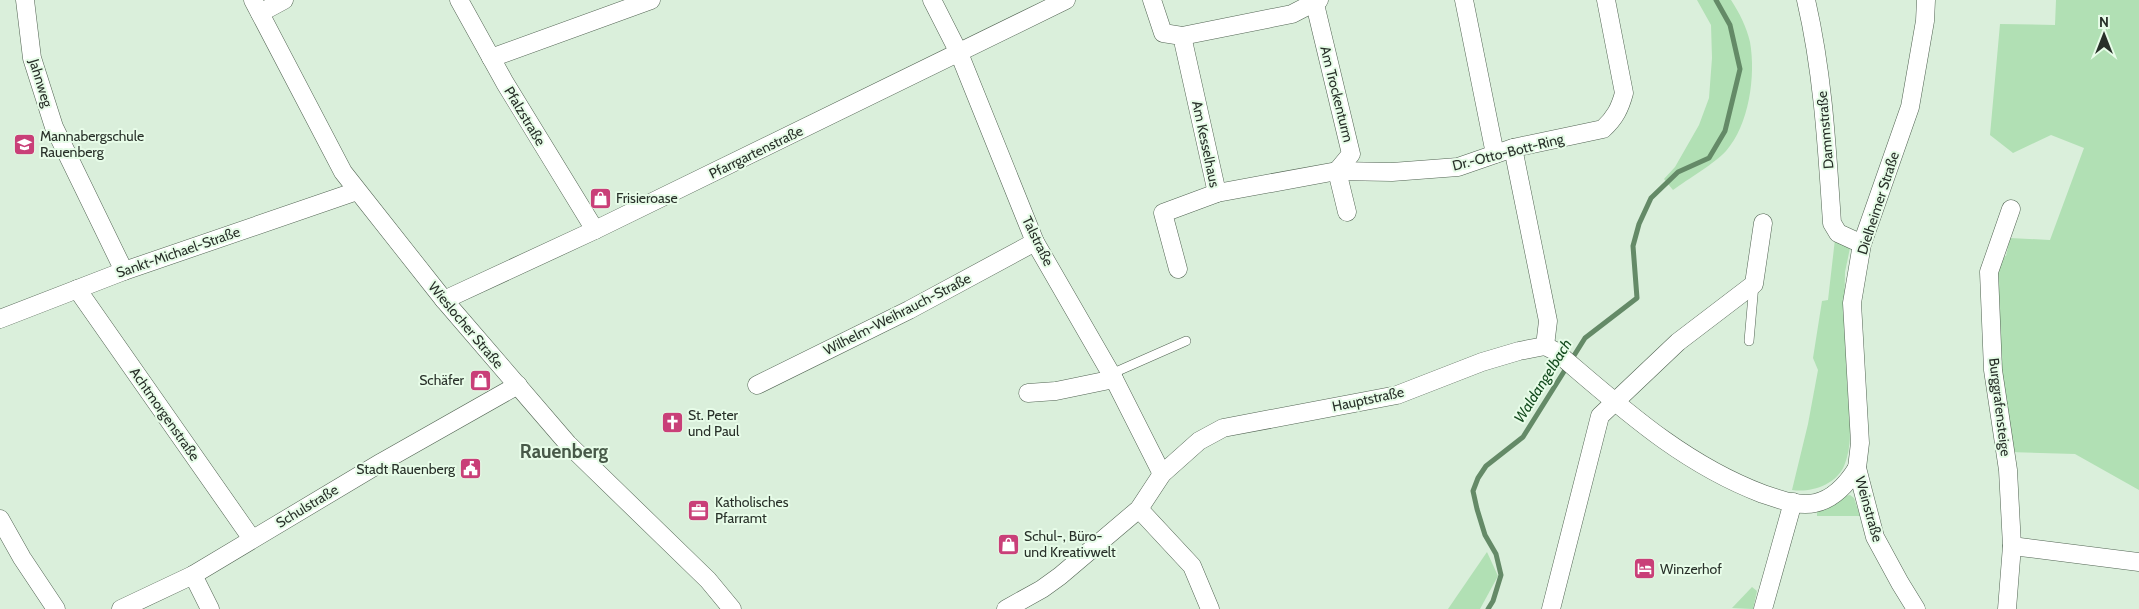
<svg xmlns="http://www.w3.org/2000/svg" width="2139" height="609" viewBox="0 0 2139 609" font-family="Cabin,sans-serif">
  <style>
    .green { fill: #b1e0b4 }
    .lines { fill: none; stroke-linecap: round; stroke-linejoin: round }
    .stream { stroke: #648a67; stroke-width: 5 }
    .lane-casing { stroke: #526453; stroke-width: 10 }
    .street-casing { stroke: #526453; stroke-width: 19 }
    .lane { stroke: #fff; stroke-width: 9 }
    .street { stroke: #fff; stroke-width: 18 }
    .labels { text-anchor: middle; stroke-width: 4; stroke-linejoin: round; paint-order: stroke }
    .street-label { font-size: 14px; fill: #283029; stroke: #e7fce8 }
    .poi-label { font-size: 14px; fill: #283029; stroke: #e7fce8; text-anchor: start }
    .water-label { font-size: 15px; font-style: italic; fill: #144b1e; stroke: #e7fce8 }
    .district-label { font-size: 19px; font-weight: bold; fill: #475948; stroke: #e7fce8 }
  </style>
  <rect width="100%" height="100%" fill="#daefdb"/>
  <g class="green">
    <path d="M1697 0H1731C1739 12 1747 28 1750 42 1756 76 1749 125 1726 151 1714 164 1688 179 1673 190L1664 179 1675 167 1699 125 1709 98 1712 58 1711 25Z"/>
    <path d="M2056 0H2139V490L2075 454 2008 452 2000 398 1997 259 2006 256 2010 238 2050 240 2084 148 2051 135 2013 153 1990 135 2000 24 2055 25Z"/>
    <path d="M1835 239 1850 248 1845 272C1844 307 1846 343 1847 379 1848 406 1855 440 1844 466 1836 485 1810 493 1792 490L1808 424 1818 370 1813 358 1822 301 1828 300Z"/>
    <path d="M1850 495 1854 498 1860 516H1817V511L1845 496Z"/>
    <path d="M1487 552 1498 576 1480 609H1448Z"/>
    <path d="M1752 587 1757 591 1753 609 1732 608Z"/>
  </g>
  <g class="lines">
    <path class="stream" d="M1488 609 1493 601 1501 575 1496 554 1485 535 1477 509 1473 491 1478 478 1486 466 1523 437 1585 338 1637 298 1633 246 1639 224 1651 198 1678 172 1709 158 1725 131 1740 69 1730 25 1716 0"/>
    <defs>
      <g id="lane">
        <path d="M1749 341 1754 284"/>
        <path d="M1111 374 1186 341"/>
      </g>
      <g id="street">
        <path d="M25 0 32 58 54 127 124 271"/>
        <path d="M253 0 343 172 444 300 568 444 708 580 732 609"/>
        <path d="M459 0 505 83 595 230"/>
        <path d="M932 0 959 53 1035 242 1114 379 1162 474"/>
        <path d="M1152 0 1163 33 1182 36 1217 193"/>
        <path d="M1314 0 1351 154 1337 171 1347 212"/>
        <path d="M1464 0 1495 154"/>
        <path d="M1806 0C1823 73 1827 148 1832 223L1838 233 1862 244"/>
        <path d="M260 13 284 0"/>
        <path d="M1182 36 1292 14 1319 0"/>
        <path d="M491 58 651 0"/>
        <path d="M1513 148 1548 321 1545 346"/>
        <path d="M1178 269 1163 213 1217 193 1337 171 1392 172 1458 167 1513 148 1603 129C1615 118 1620 108 1624 93L1606 0"/>
        <path d="M77 289 252 539"/>
        <path d="M444 300 595 230 1066 0"/>
        <path d="M0 319 124 271 357 191"/>
        <path d="M757 385 909 310 1035 242"/>
        <path d="M1028 393 1056 391 1114 379"/>
        <path d="M1857 468 1860 443 1852 303 1862 244 1910 107 1925 21 1926 0"/>
        <path d="M1139 509 1192 566 1210 609"/>
        <path d="M0 519 22 558 56 609"/>
        <path d="M2012 546 2139 562"/>
        <path d="M193 575 210 609"/>
        <path d="M121 609 193 575 382 462 518 385"/>
        <path d="M1006 609 1042 589 1060 576 1139 509 1162 474 1199 441 1223 428 1397 395 1482 362 1519 351 1545 346 1555 351C1621 407 1681 463 1763 494 1778 499 1799 507 1815 503 1834 499 1847 484 1857 468L1875 537 1900 583 1916 609"/>
        <path d="M1551 609 1600 416 1678 342 1754 284 1763 223"/>
        <path d="M1763 609 1793 502"/>
        <path d="M2007 609 2012 546 2008 470 1993 370 1989 272 2011 209"/>
      </g>
    </defs>
    <use href="#lane" class="lane-casing"/>
    <use href="#street" class="street-casing"/>
    <use href="#lane" class="lane"/>
    <use href="#street" class="street"/>
  </g>
  <defs>
    <symbol id="school-square" viewBox="-11 -11 22 22"><rect x="-9" y="-9" width="18" height="18" rx="4" fill="#c93f78" stroke="#e7fce8"/><path d="M0-5L7-2L0 1L-7-2ZM-4 1L0 2.5L4 1V4Q0 6-4 4Z" fill="#fff"/></symbol>
    <symbol id="shop-square" viewBox="-11 -11 22 22"><rect x="-9" y="-9" width="18" height="18" rx="4" fill="#c93f78" stroke="#e7fce8"/><path d="M-5-2.5h2.3a2.7 3.5 0 0 1 5.4 0H5L5.5 6h-11ZM-1.5-2.5h3a1.5 2.3 0 0 0-3 0Z" fill="#fff"/></symbol>
    <symbol id="church-square" viewBox="-11 -11 22 22"><rect x="-9" y="-9" width="18" height="18" rx="4" fill="#c93f78" stroke="#e7fce8"/><path d="M-1.2-6h2.4v3.5h3.3v2.4h-3.3V6h-2.4V-.1h-3.3v-2.4h3.3Z" fill="#fff"/></symbol>
    <symbol id="civic-square" viewBox="-11 -11 22 22"><rect x="-9" y="-9" width="18" height="18" rx="4" fill="#c93f78" stroke="#e7fce8"/><path d="M-.6-6.5H3V-4.5H.6V-3L4-1V1h2V6H-6V1h2V-1L-.6-3ZM-1.2 2.5V6h2.4V2.5Z" fill="#fff"/></symbol>
    <symbol id="office-square" viewBox="-11 -11 22 22"><rect x="-9" y="-9" width="18" height="18" rx="4" fill="#c93f78" stroke="#e7fce8"/><path d="M-6-3h4V-5.5h4V-3h4V5H-6ZM-1-4.5V-3h2v-1.5ZM-6 0V1H6V0Z" fill="#fff"/></symbol>
    <symbol id="hotel-square" viewBox="-11 -11 22 22"><rect x="-9" y="-9" width="18" height="18" rx="4" fill="#c93f78" stroke="#e7fce8"/><path d="M-6-4.5h1.5V1H6V5H4.5V3h-9V5H-6ZM-4 0a1.8 1.8 0 1 1 3.6 0ZM.5 0V-2.5h3Q6-2.5 6 0Z" fill="#fff"/></symbol>
  </defs>
  <g fill-rule="evenodd">
    <use href="#school-square" x="12" y="132" width="25" height="25"/>
    <use href="#shop-square" x="588" y="186" width="25" height="25"/>
    <use href="#shop-square" x="468" y="368" width="25" height="25"/>
    <use href="#church-square" x="660" y="410" width="25" height="25"/>
    <use href="#civic-square" x="458" y="456" width="25" height="25"/>
    <use href="#office-square" x="686" y="498" width="25" height="25"/>
    <use href="#shop-square" x="996" y="532" width="25" height="25"/>
    <use href="#hotel-square" x="1632" y="556" width="25" height="25"/>
  </g>
  <g class="labels">
    <g class="street-label">
      <text transform="translate(41 83) rotate(73)" y="5">Jahnweg</text>
      <text transform="translate(1337 94) rotate(76)" y="5">Am Trockenturm</text>
      <text transform="translate(525 116) rotate(59)" y="5">Pfalzstraße</text>
      <text transform="translate(1825 130) rotate(-95)" y="5">Dammstraße</text>
      <text transform="translate(1206 144) rotate(78)" y="5">Am Kesselhaus</text>
      <text transform="translate(756 152) rotate(-26)" y="5">Pfarrgartenstraße</text>
      <text transform="translate(1508 152) rotate(-14)" y="5">Dr.-Otto-Bott-Ring</text>
      <text transform="translate(1878 203) rotate(-72)" y="5">Dielheimer Straße</text>
      <text transform="translate(1038 241) rotate(64)" y="5">Talstraße</text>
      <text transform="translate(178 252) rotate(-19)" y="5">Sankt-Michael-Straße</text>
      <text transform="translate(897 314) rotate(-27)" y="5">Wilhelm-Weihrauch-Straße</text>
      <text transform="translate(466 325) rotate(50)" y="5">Wieslocher Straße</text>
      <text transform="translate(1368 399) rotate(-12)" y="5">Hauptstraße</text>
      <text transform="translate(2000 407) rotate(83)" y="5">Burggrafensteige</text>
      <text transform="translate(165 414) rotate(55)" y="5">Achtmorgenstraße</text>
      <text transform="translate(307 506) rotate(-31)" y="5">Schulstraße</text>
      <text transform="translate(1869 509) rotate(74)" y="5">Weinstraße</text>
    </g>
    <g class="poi-label">
      <text x="40" y="141">Mannabergschule<tspan x="40" dy="16">Rauenberg</tspan></text>
      <text x="616" y="203">Frisieroase</text>
      <text x="464" y="385" text-anchor="end">Schäfer</text>
      <text x="688" y="420">St. Peter<tspan x="688" dy="16">und Paul</tspan></text>
      <text x="455" y="474" text-anchor="end">Stadt Rauenberg</text>
      <text x="715" y="507">Katholisches<tspan x="715" dy="16">Pfarramt</tspan></text>
      <text x="1024" y="541">Schul-, Büro-<tspan x="1024" dy="16">und Kreativwelt</tspan></text>
      <text x="1660" y="574">Winzerhof</text>
    </g>
    <g class="water-label">
      <text transform="translate(1543 381) rotate(-58)" y="5">Waldangelbach</text>
    </g>
    <g class="district-label">
      <text x="564" y="458">Rauenberg</text>
    </g>
  </g>
  <g transform="translate(2104 35)" stroke="#e7fce8" stroke-width="4" paint-order="stroke">
  <path d="M0-4L9 19L0 12L-9 19Z" fill="#283029"/>
  <text y="-8" font-size="14" font-weight="bold" text-anchor="middle" fill="#283029">N</text>
  </g>
</svg>
